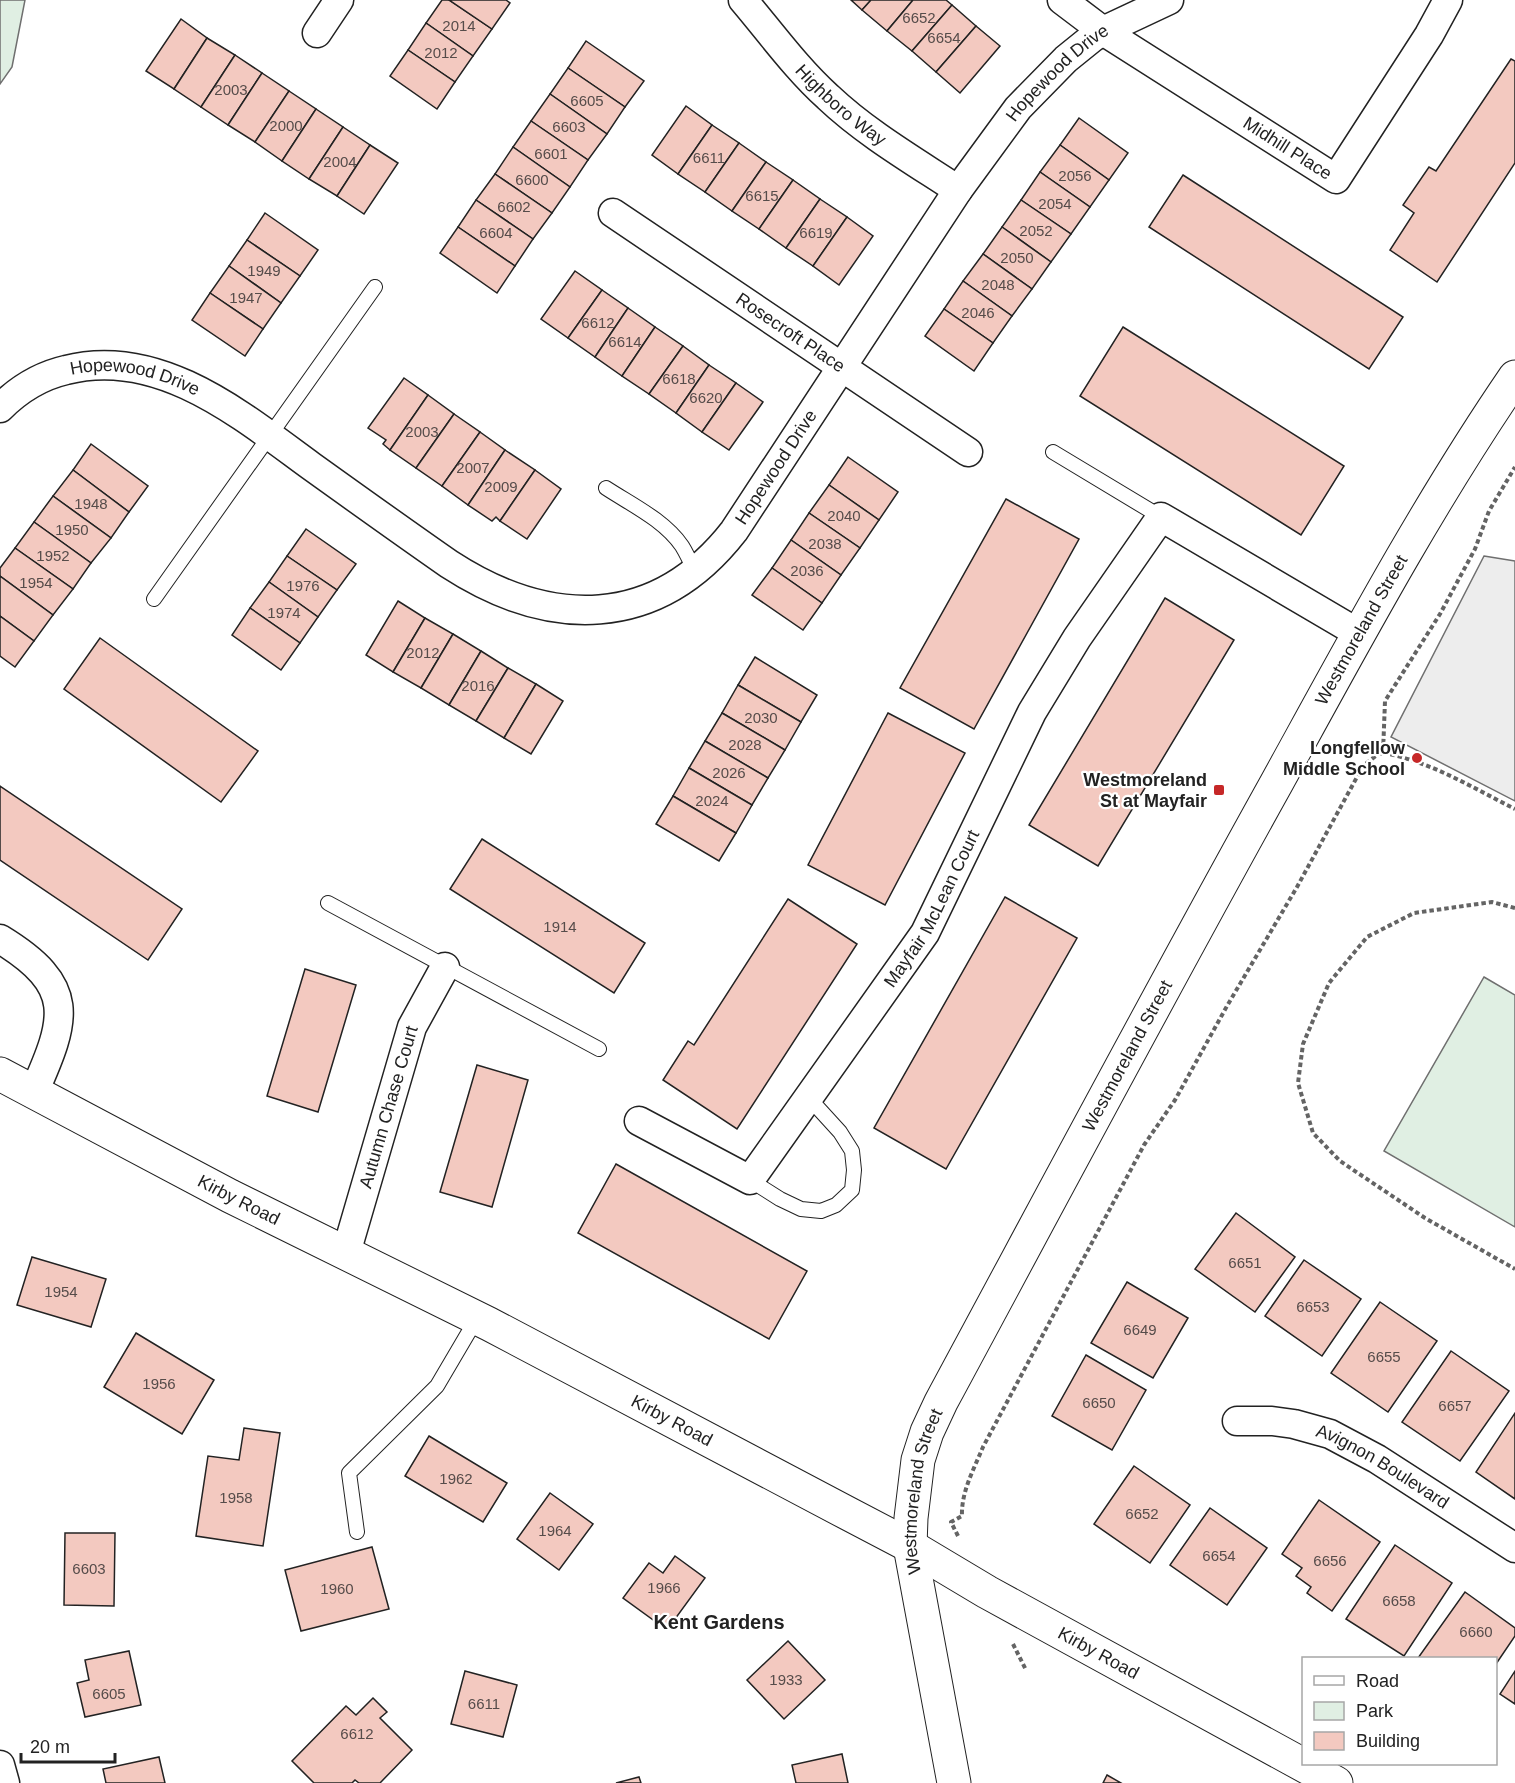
<svg xmlns="http://www.w3.org/2000/svg" width="1515" height="1783" viewBox="0 0 1515 1783" font-family="Helvetica,sans-serif">
  <style>
    .green { fill: #e0efe3; stroke: #6f6f6f; stroke-width: 1.5 }
    .parking { fill: #ededed; stroke: #6f6f6f; stroke-width: 1.5 }
    .building { fill: #f3c9c0; stroke: #222; stroke-width: 1.5 }
    .lines { fill: none; stroke-linecap: round; stroke-linejoin: round }
    .lane-casing { stroke: #222; stroke-width: 16 }
    .street-casing { stroke: #222; stroke-width: 31 }
    .secondary-casing { stroke: #222; stroke-width: 35 }
    .path { stroke: #646464; stroke-width: 4; stroke-dasharray: 4.5 3; stroke-linecap: butt }
    .lane { stroke: #fff; stroke-width: 14 }
    .street { stroke: #fff; stroke-width: 28 }
    .secondary { stroke: #fff; stroke-width: 33 }
    .poi-dot { fill: #c62828; stroke: #fff; stroke-width: 2 }
    .labels { text-anchor: middle; stroke-width: 4.5; stroke-linejoin: round; paint-order: stroke }
    .number-label { font-size: 15px; fill: #564c4a }
    .street-label { font-size: 18px; fill: #222; stroke: #fff }
    .poi-label { font-size: 18px; font-weight: bold; fill: #222; stroke: #fff; text-anchor: end }
    .neighbourhood-label { font-size: 20px; font-weight: bold; fill: #222; stroke: #fff }
  </style>
  <rect width="100%" height="100%" fill="#fff"/>
  <g class="green">
    <path d="M0 0H25L12 67 0 84Z"/>
    <path d="M1484 977 1515 995V1227L1384 1151Z"/>
  </g>
  <path class="parking" d="M1484 556 1515 561V801L1391 737Z"/>
  <g class="building">
    <path d="M442 0H449L492 29 473 56 426 23Z"/>
    <path d="M449 0H506L510 3 492 29Z"/>
    <path d="M851 0H871L862 10Z"/>
    <path d="M871 0H913L887 31 862 10Z"/>
    <path d="M913 0H946L952 5 912 51 887 31Z"/>
    <path d="M952 5 976 26 936 72 912 51Z"/>
    <path d="M181 19 207 38 174 89 146 71Z"/>
    <path d="M426 23 473 56 455 82 408 50Z"/>
    <path d="M976 26 1000 46 960 93 936 72Z"/>
    <path d="M207 38 235 55 201 107 174 89Z"/>
    <path d="M586 41 644 81 625 107 568 68Z"/>
    <path d="M408 50 455 82 437 109 390 76Z"/>
    <path d="M235 55 262 73 228 125 201 107Z"/>
    <path d="M1511 59 1515 61V163L1437 282 1390 250 1414 213 1403 205 1429 167 1436 171Z"/>
    <path d="M568 68 625 107 607 134 550 94Z"/>
    <path d="M262 73 289 91 255 142 228 125Z"/>
    <path d="M289 91 316 109 282 161 255 142Z"/>
    <path d="M550 94 607 134 588 160 531 121Z"/>
    <path d="M686 106 712 125 678 174 652 155Z"/>
    <path d="M316 109 343 127 309 179 282 161Z"/>
    <path d="M1079 118 1128 153 1109 180 1060 145Z"/>
    <path d="M531 121 588 160 570 187 513 147Z"/>
    <path d="M712 125 739 143 705 192 678 174Z"/>
    <path d="M343 127 370 145 337 196 309 179Z"/>
    <path d="M739 143 766 162 732 211 705 192Z"/>
    <path d="M370 145 398 163 364 214 337 196Z"/>
    <path d="M1060 145 1109 180 1090 207 1040 172Z"/>
    <path d="M513 147 570 187 552 213 495 174Z"/>
    <path d="M766 162 793 180 759 229 732 211Z"/>
    <path d="M1040 172 1090 207 1071 234 1021 200Z"/>
    <path d="M495 174 552 213 533 239 476 200Z"/>
    <path d="M1183 175 1403 317 1369 369 1149 227Z"/>
    <path d="M793 180 820 199 786 248 759 229Z"/>
    <path d="M820 199 847 217 813 266 786 248Z"/>
    <path d="M476 200 533 239 515 266 458 227Z"/>
    <path d="M1021 200 1071 234 1051 262 1002 227Z"/>
    <path d="M265 213 318 250 300 276 247 240Z"/>
    <path d="M847 217 873 236 839 285 813 266Z"/>
    <path d="M458 227 515 266 497 293 440 253Z"/>
    <path d="M1002 227 1051 262 1032 289 983 254Z"/>
    <path d="M247 240 300 276 281 303 229 266Z"/>
    <path d="M983 254 1032 289 1012 316 963 281Z"/>
    <path d="M229 266 281 303 263 329 210 293Z"/>
    <path d="M575 271 602 290 568 338 541 319Z"/>
    <path d="M963 281 1012 316 993 343 944 309Z"/>
    <path d="M602 290 628 308 595 357 568 338Z"/>
    <path d="M210 293 263 329 245 356 192 320Z"/>
    <path d="M628 308 655 327 622 376 595 357Z"/>
    <path d="M944 309 993 343 974 371 925 336Z"/>
    <path d="M655 327 683 346 649 394 622 376Z"/>
    <path d="M1123 327 1344 466 1301 535 1080 396Z"/>
    <path d="M683 346 709 365 676 413 649 394Z"/>
    <path d="M709 365 736 383 702 432 676 413Z"/>
    <path d="M404 378 428 395 390 450 383 444 386 440 368 428Z"/>
    <path d="M736 383 763 402 729 450 702 432Z"/>
    <path d="M428 395 454 414 416 468 390 450Z"/>
    <path d="M454 414 480 432 442 486 416 468Z"/>
    <path d="M480 432 505 450 468 505 442 486Z"/>
    <path d="M91 444 148 486 129 512 73 470Z"/>
    <path d="M505 450 535 470 500 521 496 517 492 521 468 505Z"/>
    <path d="M848 457 898 492 879 520 829 485Z"/>
    <path d="M73 470 129 512 111 538 53 496Z"/>
    <path d="M535 470 561 489 527 539 500 521Z"/>
    <path d="M829 485 879 520 860 548 809 513Z"/>
    <path d="M53 496 111 538 91 563 34 522Z"/>
    <path d="M1006 499 1079 539 974 729 900 688Z"/>
    <path d="M809 513 860 548 841 575 791 540Z"/>
    <path d="M34 522 91 563 73 589 15 548Z"/>
    <path d="M306 529 356 564 337 590 287 556Z"/>
    <path d="M791 540 841 575 822 603 772 568Z"/>
    <path d="M15 548 73 589 53 615 0 576V568Z"/>
    <path d="M287 556 337 590 318 617 269 582Z"/>
    <path d="M772 568 822 603 803 630 752 595Z"/>
    <path d="M0 576 53 615 34 641 0 616Z"/>
    <path d="M269 582 318 617 300 643 250 608Z"/>
    <path d="M1165 598 1234 640 1098 866 1029 825Z"/>
    <path d="M398 601 425 618 393 672 366 655Z"/>
    <path d="M250 608 300 643 281 670 232 635Z"/>
    <path d="M0 616 34 641 15 667 0 656Z"/>
    <path d="M425 618 453 634 421 688 393 672Z"/>
    <path d="M453 634 481 651 449 705 421 688Z"/>
    <path d="M100 638 258 751 221 802 64 689Z"/>
    <path d="M481 651 508 668 476 721 449 705Z"/>
    <path d="M755 657 817 695 801 722 738 685Z"/>
    <path d="M508 668 536 684 504 738 476 721Z"/>
    <path d="M536 684 563 701 531 754 504 738Z"/>
    <path d="M738 685 801 722 785 750 722 713Z"/>
    <path d="M722 713 785 750 768 778 705 741Z"/>
    <path d="M888 713 965 753 885 905 808 865Z"/>
    <path d="M705 741 768 778 752 805 689 768Z"/>
    <path d="M689 768 752 805 736 833 673 796Z"/>
    <path d="M0 786 182 909 148 960 0 860Z"/>
    <path d="M673 796 736 833 719 861 656 824Z"/>
    <path d="M482 839 645 943 614 993 450 889Z"/>
    <path d="M1005 897 1077 938 946 1169 874 1128Z"/>
    <path d="M788 899 857 944 737 1129 663 1080 688 1041 694 1045Z"/>
    <path d="M305 969 356 985 318 1112 267 1096Z"/>
    <path d="M477 1065 528 1080 492 1207 440 1192Z"/>
    <path d="M616 1164 807 1271 769 1339 578 1233Z"/>
    <path d="M1236 1213 1295 1257 1255 1312 1195 1269Z"/>
    <path d="M32 1257 106 1279 91 1327 17 1305Z"/>
    <path d="M1304 1260 1361 1299 1322 1356 1265 1316Z"/>
    <path d="M1127 1282 1188 1318 1153 1378 1091 1343Z"/>
    <path d="M1380 1302 1437 1341 1388 1412 1331 1373Z"/>
    <path d="M136 1333 214 1380 182 1434 104 1387Z"/>
    <path d="M1451 1351 1509 1391 1460 1461 1402 1422Z"/>
    <path d="M1086 1355 1146 1390 1112 1450 1052 1416Z"/>
    <path d="M1515 1413V1499L1476 1472Z"/>
    <path d="M244 1428 280 1433 263 1546 196 1536 208 1456 239 1460Z"/>
    <path d="M429 1436 507 1483 483 1522 405 1476Z"/>
    <path d="M1134 1466 1190 1505 1150 1563 1094 1524Z"/>
    <path d="M550 1493 593 1524 559 1570 517 1539Z"/>
    <path d="M1319 1500 1380 1542 1332 1611 1307 1593 1311 1587 1296 1576 1302 1568 1282 1554Z"/>
    <path d="M1210 1508 1267 1548 1227 1605 1170 1565Z"/>
    <path d="M65 1533H115L114 1606 64 1605Z"/>
    <path d="M1395 1545 1452 1583 1404 1656 1346 1619Z"/>
    <path d="M372 1547 389 1609 301 1631 285 1570Z"/>
    <path d="M675 1556 705 1578 667 1630 623 1598 649 1563 663 1573Z"/>
    <path d="M1465 1592 1515 1628V1636L1496 1664V1658H1418Z"/>
    <path d="M788 1641 825 1680 784 1719 747 1680Z"/>
    <path d="M129 1651 141 1705 85 1717 77 1683 89 1680 85 1660Z"/>
    <path d="M465 1671 517 1685 503 1737 451 1724Z"/>
    <path d="M1515 1671V1704L1500 1694Z"/>
    <path d="M373 1698 387 1712 380 1718 412 1750 380 1783H359L355 1780 352 1783H314L292 1761 346 1706 356 1715Z"/>
    <path d="M842 1754 848 1783H796L792 1765Z"/>
    <path d="M159 1757 165 1783H106L103 1769Z"/>
    <path d="M1107 1775 1121 1783H1103Z"/>
    <path d="M639 1777 641 1783H616Z"/>
  </g>
  <g class="lines">
    <defs>
      <g id="lane">
        <path d="M1053 452 1161 517"/>
        <path d="M606 488C632 505 664 520 682 546 687 554 691 563 695 572"/>
        <path d="M154 599 375 287"/>
        <path d="M328 903 599 1049"/>
        <path d="M750 1180 780 1199 801 1209 821 1211 836 1205 852 1190 854 1170 852 1151 840 1132 809 1098"/>
        <path d="M357 1532 349 1473 437 1386 477 1318"/>
      </g>
      <g id="street">
        <path id="s1" d="M743 0C771 33 796 68 828 97 866 133 914 161 958 190"/>
        <path id="s2" d="M1062 0 1103 31 1336 179 1429 35 1448 0"/>
        <path d="M317 33 339 0"/>
        <path id="s3" d="M613 213 968 452"/>
        <path id="s4" d="M0 408C19 389 40 376 66 370 159 346 241 415 311 466 357 499 403 532 449 564 549 629 656 631 734 531L958 190 1018 108 1066 59 1092 38 1103 31 1169 0"/>
        <path d="M0 939C77 986 67 1018 34 1092"/>
        <path id="s5" d="M639 1121 750 1180 925 933 1032 712 1077 638 1161 517 1358 633"/>
        <path id="s6" d="M346 1253 412 1027 445 967"/>
        <path id="s7" d="M1237 1421H1272L1294 1424 1330 1434 1377 1459 1515 1548"/>
        <path d="M0 1765 5 1783"/>
      </g>
      <g id="secondary">
        <path id="s8" d="M0 1074 230 1196 489 1324 849 1514 910 1546 987 1592 1336 1783"/>
        <path id="s9" d="M954 1783 910 1546 911 1518 918 1460 927 1432 941 1402C1052 1196 1162 989 1276 784 1352 646 1426 507 1515 377"/>
      </g>
    </defs>
    <use href="#lane" class="lane-casing"/>
    <use href="#street" class="street-casing"/>
    <use href="#secondary" class="secondary-casing"/>
    <g class="path">
      <path d="M1383 753C1430 761 1473 788 1515 809"/>
      <path d="M1515 908 1492 902 1414 913 1367 937 1329 983 1303 1044 1298 1083 1313 1133 1340 1161 1425 1218 1515 1269"/>
      <path d="M958 1536 951 1522 962 1516C961 1492 974 1469 983 1447L1144 1145 1175 1100 1227 1006 1297 887 1363 766 1378 754 1383 753 1385 701 1440 614 1475 549 1489 511 1515 467"/>
      <path d="M1013 1644 1026 1670"/>
    </g>
    <use href="#lane" class="lane"/>
    <use href="#street" class="street"/>
    <use href="#secondary" class="secondary"/>
  </g>
  <g class="poi-dot">
    <circle cx="1417" cy="758" r="6"/>
    <rect x="1213" y="784" width="12" height="12" rx="3"/>
  </g>
  <g class="labels">
    <g class="number-label">
      <text x="919" y="23">6652</text>
      <text x="459" y="31">2014</text>
      <text x="944" y="43">6654</text>
      <text x="441" y="58">2012</text>
      <text x="231" y="95">2003</text>
      <text x="587" y="106">6605</text>
      <text x="286" y="131">2000</text>
      <text x="569" y="132">6603</text>
      <text x="551" y="159">6601</text>
      <text x="709" y="163">6611</text>
      <text x="340" y="167">2004</text>
      <text x="1075" y="181">2056</text>
      <text x="532" y="185">6600</text>
      <text x="762" y="201">6615</text>
      <text x="1055" y="209">2054</text>
      <text x="514" y="212">6602</text>
      <text x="1036" y="236">2052</text>
      <text x="496" y="238">6604</text>
      <text x="816" y="238">6619</text>
      <text x="1017" y="263">2050</text>
      <text x="264" y="276">1949</text>
      <text x="998" y="290">2048</text>
      <text x="246" y="303">1947</text>
      <text x="978" y="318">2046</text>
      <text x="598" y="328">6612</text>
      <text x="625" y="347">6614</text>
      <text x="679" y="384">6618</text>
      <text x="706" y="403">6620</text>
      <text x="422" y="437">2003</text>
      <text x="473" y="473">2007</text>
      <text x="501" y="492">2009</text>
      <text x="91" y="509">1948</text>
      <text x="844" y="521">2040</text>
      <text x="72" y="535">1950</text>
      <text x="825" y="549">2038</text>
      <text x="53" y="561">1952</text>
      <text x="807" y="576">2036</text>
      <text x="36" y="588">1954</text>
      <text x="303" y="591">1976</text>
      <text x="284" y="618">1974</text>
      <text x="423" y="658">2012</text>
      <text x="478" y="691">2016</text>
      <text x="761" y="723">2030</text>
      <text x="745" y="750">2028</text>
      <text x="729" y="778">2026</text>
      <text x="712" y="806">2024</text>
      <text x="560" y="932">1914</text>
      <text x="1245" y="1268">6651</text>
      <text x="61" y="1297">1954</text>
      <text x="1313" y="1312">6653</text>
      <text x="1140" y="1335">6649</text>
      <text x="1384" y="1362">6655</text>
      <text x="159" y="1389">1956</text>
      <text x="1099" y="1408">6650</text>
      <text x="1455" y="1411">6657</text>
      <text x="456" y="1484">1962</text>
      <text x="236" y="1503">1958</text>
      <text x="1142" y="1519">6652</text>
      <text x="555" y="1536">1964</text>
      <text x="1219" y="1561">6654</text>
      <text x="1330" y="1566">6656</text>
      <text x="89" y="1574">6603</text>
      <text x="664" y="1593">1966</text>
      <text x="337" y="1594">1960</text>
      <text x="1399" y="1606">6658</text>
      <text x="1476" y="1637">6660</text>
      <text x="786" y="1685">1933</text>
      <text x="109" y="1699">6605</text>
      <text x="484" y="1709">6611</text>
      <text x="357" y="1739">6612</text>
    </g>
    <g class="street-label">
      <text dy="6" stroke="none"><textPath href="#s4" startOffset="1402">Hopewood Drive</textPath></text>
      <text dy="6" stroke="none"><textPath href="#s1" startOffset="144">Highboro Way</textPath></text>
      <text dy="6" stroke="none"><textPath href="#s2" startOffset="270">Midhill Place</textPath></text>
      <text dy="6" stroke="none"><textPath href="#s3" startOffset="214">Rosecroft Place</textPath></text>
      <text dy="6" stroke="none"><textPath href="#s4" startOffset="148">Hopewood Drive</textPath></text>
      <text dy="6" stroke="none"><textPath href="#s4" startOffset="916">Hopewood Drive</textPath></text>
      <text dy="6" stroke="none"><textPath href="#s9" startOffset="1269">Westmoreland Street</textPath></text>
      <text dy="6" stroke="none"><textPath href="#s5" startOffset="453">Mayfair McLean Court</textPath></text>
      <text dy="6" stroke="none"><textPath href="#s9" startOffset="783">Westmoreland Street</textPath></text>
      <text dy="6" stroke="none"><textPath href="#s6" startOffset="152">Autumn Chase Court</textPath></text>
      <text dy="6" stroke="none"><textPath href="#s8" startOffset="270">Kirby Road</textPath></text>
      <text dy="6" stroke="none"><textPath href="#s8" startOffset="756">Kirby Road</textPath></text>
      <text dy="6" stroke="none"><textPath href="#s7" startOffset="156">Avignon Boulevard</textPath></text>
      <text dy="6" stroke="none"><textPath href="#s9" startOffset="297">Westmoreland Street</textPath></text>
      <text dy="6" stroke="none"><textPath href="#s8" startOffset="1242">Kirby Road</textPath></text>
    </g>
    <g class="poi-label">
      <text x="1405" y="754">Longfellow<tspan x="1405" dy="21">Middle School</tspan></text>
      <text x="1207" y="786">Westmoreland<tspan x="1207" dy="21">St at Mayfair</tspan></text>
    </g>
    <g class="neighbourhood-label">
      <text x="719" y="1629">Kent Gardens</text>
    </g>
  </g>
  <rect x="1302" y="1657" width="195" height="108" fill="#ffffff" stroke="#a7a7a7" stroke-width="1.5"/>
  <rect x="1314" y="1676" width="30" height="9" fill="#ffffff" stroke="#a7a7a7" stroke-width="1.5"/>
  <text x="1356" y="1687" font-size="18" fill="#222222">Road</text>
  <rect x="1314" y="1702" width="30" height="18" fill="#e0efe3" stroke="#a7a7a7" stroke-width="1.5"/>
  <text x="1356" y="1717" font-size="18" fill="#222222">Park</text>
  <rect x="1314" y="1732" width="30" height="18" fill="#f3c9c0" stroke="#a7a7a7" stroke-width="1.5"/>
  <text x="1356" y="1747" font-size="18" fill="#222222">Building</text>
  <path d="M21 1753v9h94v-9" fill="none" stroke="#222222" stroke-width="3"/>
  <text x="30" y="1753" font-size="18" fill="#222222" stroke="#ffffff" stroke-width="4.5" paint-order="stroke">20 m</text>
</svg>
